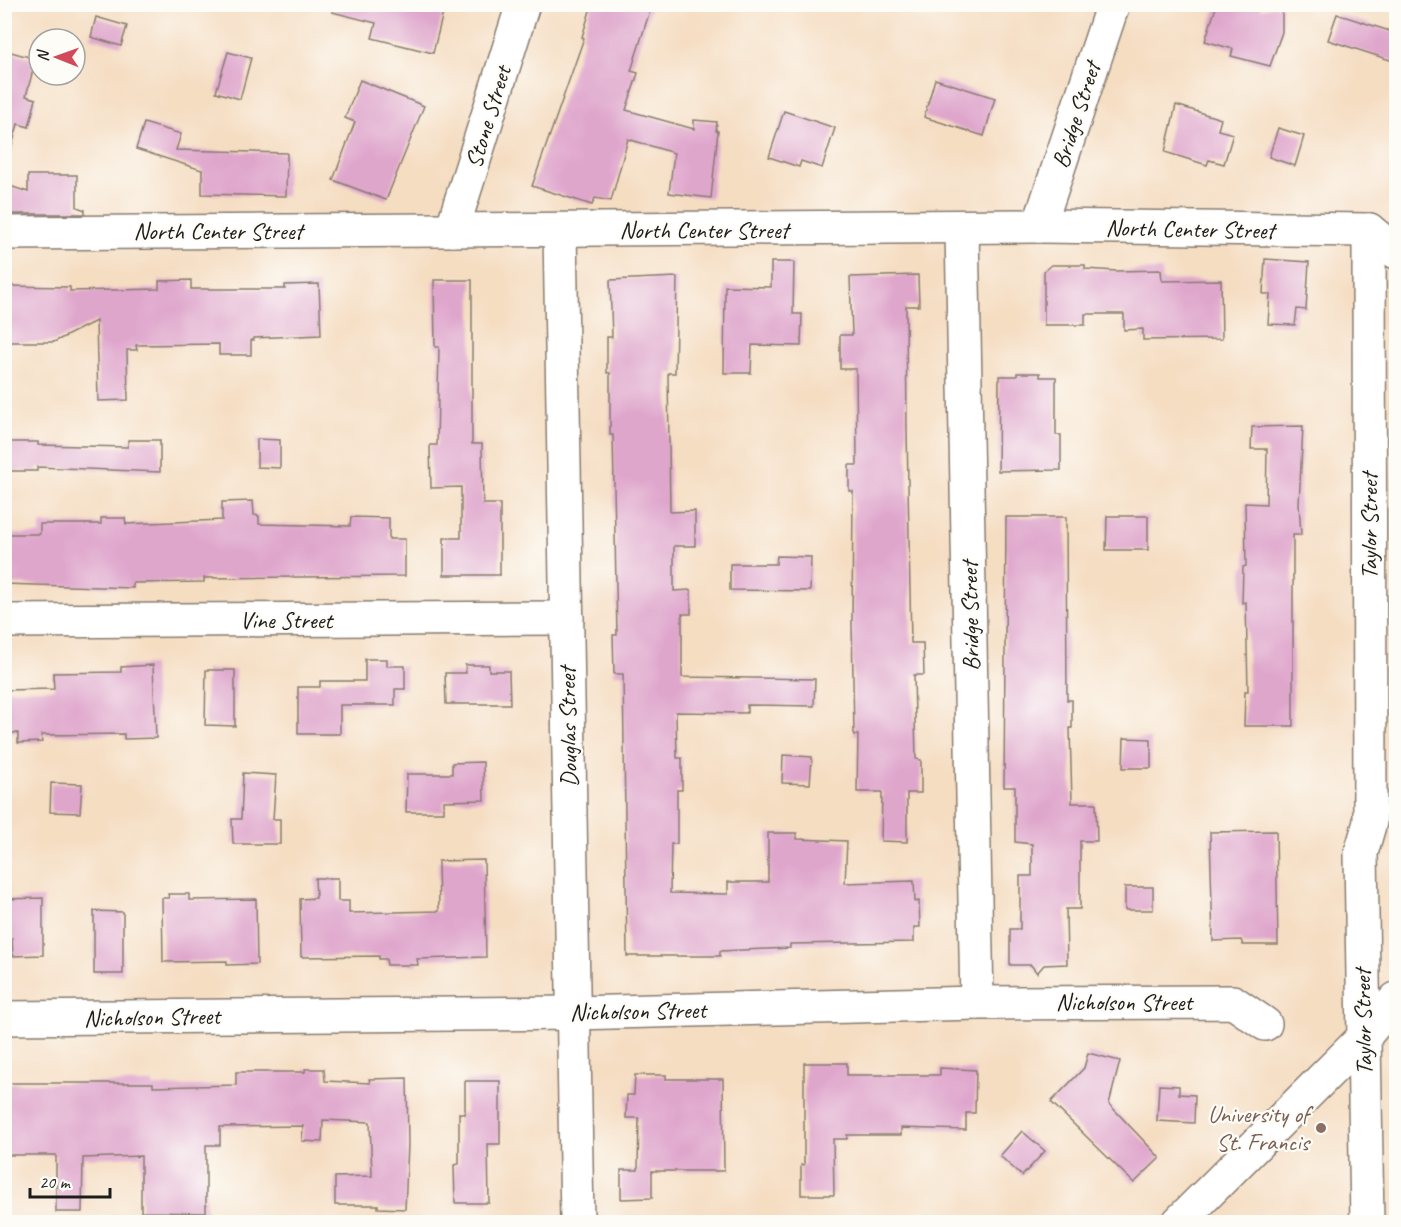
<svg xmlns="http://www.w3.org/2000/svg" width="1401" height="1227" viewBox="0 0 1401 1227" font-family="Caveat,sans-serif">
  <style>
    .building { fill: #dfa6cc }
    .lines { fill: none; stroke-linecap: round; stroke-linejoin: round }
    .minor-casing { stroke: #887c6f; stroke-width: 36 }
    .major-casing { stroke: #887c6f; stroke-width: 36 }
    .minor { stroke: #fff; stroke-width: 33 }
    .major { stroke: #fff; stroke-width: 33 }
    .education-dot { fill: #8d6e63; stroke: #fdfcf7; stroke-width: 2 }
    .labels { text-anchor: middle; stroke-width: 4.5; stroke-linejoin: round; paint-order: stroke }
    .street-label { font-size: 24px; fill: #1c1c1c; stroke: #fdfcf7 }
    .education-label { font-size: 24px; fill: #785e54; stroke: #fdfcf7; text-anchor: end }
  </style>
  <rect width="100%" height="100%" fill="#fdfcf7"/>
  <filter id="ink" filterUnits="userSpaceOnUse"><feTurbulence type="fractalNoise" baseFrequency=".0167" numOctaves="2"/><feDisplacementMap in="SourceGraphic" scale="12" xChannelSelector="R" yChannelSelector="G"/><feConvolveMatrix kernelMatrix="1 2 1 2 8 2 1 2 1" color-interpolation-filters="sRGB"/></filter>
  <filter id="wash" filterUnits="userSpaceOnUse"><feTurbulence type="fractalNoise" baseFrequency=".008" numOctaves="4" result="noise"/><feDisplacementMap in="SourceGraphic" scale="24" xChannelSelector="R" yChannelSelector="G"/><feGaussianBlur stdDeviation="1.35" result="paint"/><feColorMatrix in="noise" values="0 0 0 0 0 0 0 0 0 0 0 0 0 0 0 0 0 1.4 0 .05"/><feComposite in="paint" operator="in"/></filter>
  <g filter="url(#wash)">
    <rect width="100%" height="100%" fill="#f5ddc2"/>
    <g id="blocks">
      <g class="building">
        <path d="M333 4H410L443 13 433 53 372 38 376 23 332 12Z"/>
        <path d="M592 4H652L631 71 638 73 626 110 694 129V120L717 122 716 131H718L711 198 669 193 674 153 628 139 611 201 595 198 592 205 532 186 584 38 582 37Z"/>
        <path d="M1217 4H1259L1261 9 1282 4V32L1270 66 1231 56 1233 49 1205 41Z"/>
        <path d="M1337 14 1396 33V62L1328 40Z"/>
        <path d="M96 17 127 26 121 46 91 37Z"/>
        <path d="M4 50 36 59 26 96 36 99 29 127 18 124 11 149 4 148Z"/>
        <path d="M228 52 251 58 240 99 216 92Z"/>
        <path d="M935 79 995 98 984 136 924 117Z"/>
        <path d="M360 80 424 106 386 200 333 180 355 122 345 118Z"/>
        <path d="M1176 105 1221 119 1218 130 1233 134 1224 164 1209 160 1207 165 1165 152Z"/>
        <path d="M784 111 835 128 822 168 801 161 799 167 769 157Z"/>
        <path d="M144 123 181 134 176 150 287 153 286 196 202 194V170L136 149Z"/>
        <path d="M1278 128 1304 136 1295 166 1269 157Z"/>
        <path d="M28 175H77V207L85 210V214H4V184L28 192Z"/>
        <path d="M1265 259 1309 262 1306 310 1297 309 1295 325 1268 324 1270 294H1263Z"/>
        <path d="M771 262H794L793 314H802L801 346 752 345 751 373H724L725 286 771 287Z"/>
        <path d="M1051 265H1085V269L1117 271 1161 270 1162 281 1221 280 1222 339 1143 340V329L1124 330V314H1085V325H1044V271Z"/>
        <path d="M918 275 919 306H906L907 431 911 643H923L924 675H914L916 759 921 760V793H907V842L881 841 882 792H857L858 735H854L852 624 853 491H849V465H857L856 369H840V335H852L850 277Z"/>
        <path d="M677 277 675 373H668L670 512 695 511V546H674V591L691 590V614H682V677L815 679 814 706 747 705V713L676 712 677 758H682V790H677V844H671L670 893 728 894V882H768V833H797V839L847 841 845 883 914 881 915 902 919 901 920 927H914V942L790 944V948L720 951V956H627L623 674H614L613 635H617L613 435H610V373H607V337H612L610 280Z"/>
        <path d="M191 280V289H285V285L319 284 321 335 254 338V340H251V355H219V344L136 345 137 350H127L128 400 98 401 96 321 54 342H4V286L70 287V291L159 289V281Z"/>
        <path d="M434 280H472V444H482L483 504H500V575H444V538H461V487L431 488 430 445H437L439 347H435Z"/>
        <path d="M1017 373H1040V377H1056V435H1061V470L998 471 999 376H1017Z"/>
        <path d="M1303 426 1299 504 1301 535H1293V726H1244L1245 691H1248L1246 602 1242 603 1243 567 1246 566 1245 503 1266 504 1267 449H1251L1252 427Z"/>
        <path d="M257 439 280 440V468L257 467Z"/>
        <path d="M128 440H160V472L37 467V471H8V442H38V445L128 447Z"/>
        <path d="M253 501 254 515 259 516V524L350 526 351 517 389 518V539H405V576L204 578V582L133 583V588L4 584V534H40V524H101V518H125L126 524 222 520V502Z"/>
        <path d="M1107 516H1148V550H1106Z"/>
        <path d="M1006 517H1066L1067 700H1072V728H1070L1072 803H1096L1097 841H1080V909H1066L1067 964 1044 965 1037 973 1031 965H1010V929H1020V876H1032V844L1015 842V787H1004Z"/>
        <path d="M777 556 811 557 810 591 730 590V564H776Z"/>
        <path d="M365 659H387V666H405V689H395V705H340V734H298V687H320V681H365Z"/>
        <path d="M153 665 156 738 124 739V734L41 735 42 742 18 743V733H4V690L54 689 53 673 121 672V667Z"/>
        <path d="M465 665H489V671H509L510 704H446L445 673H466Z"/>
        <path d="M206 670H235V726L205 725Z"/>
        <path d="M1124 738 1151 739V768H1123Z"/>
        <path d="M783 755 812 757 810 784 782 783Z"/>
        <path d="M483 762 484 800 444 801V812H406L407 774H452V763Z"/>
        <path d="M243 773 276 775 273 819H280V844H233L232 819H241Z"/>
        <path d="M51 783 82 784 80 813 50 812Z"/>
        <path d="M1276 831 1278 945H1243L1241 940 1213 941 1210 832Z"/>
        <path d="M484 860 486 957 417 959 418 965H387L386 959H379V956L301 957 300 899 316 898 315 878H338V901H349V913L439 911 438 861Z"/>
        <rect x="1125" y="887" width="28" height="23"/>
        <path d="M168 894H189V900L256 899 257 964 227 965V961L163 962 162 898H169Z"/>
        <path d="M43 898V955L13 956 12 938H4V899Z"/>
        <path d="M94 911 123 912V974H94Z"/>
        <path d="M1088 1053 1120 1061 1109 1104 1160 1158 1134 1183 1051 1102 1084 1068Z"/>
        <path d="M804 1063H847V1075H940V1068L976 1070 975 1113H966V1130L901 1128V1135H847V1139H833L834 1195H801V1165H804Z"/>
        <path d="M305 1069H324L325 1081 370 1083 369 1079 407 1078 408 1145 405 1209 378 1208V1205H335V1177L372 1176 370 1122 323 1120 322 1142 302 1141 303 1126 220 1127V1145H206V1213L141 1212V1156L83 1158 82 1212H56V1155H4V1083H153V1087L236 1085V1072H305Z"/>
        <path d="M635 1075H666V1079H723L724 1171H652V1198L621 1199V1170H638L639 1118H626L627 1095H634Z"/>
        <path d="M465 1081H500V1144H488L489 1203H455L454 1165 459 1164V1113L465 1114Z"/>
        <path d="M1159 1085 1179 1086V1094L1195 1095 1194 1123 1157 1121Z"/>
        <path d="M1022 1131 1045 1151 1022 1176 1000 1156Z"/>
      </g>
    </g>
  </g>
  <g filter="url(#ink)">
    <use href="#blocks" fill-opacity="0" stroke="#887c6f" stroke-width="1.5"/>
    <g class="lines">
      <defs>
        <g id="minor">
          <path d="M1039 226 1113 4"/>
          <path d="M962 229 977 1003"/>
          <path d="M452 230 523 4"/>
          <path d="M560 231 577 1222"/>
          <path d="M4 233 1039 226 1369 230 1396 252"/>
          <path d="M4 621 567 618"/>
          <path d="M4 1018 574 1013 977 1003 1233 1002 1265 1024"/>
          <path d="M1367 1222 1361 853 1370 822 1369 230"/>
        </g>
        <path id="major" d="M1179 1222 1363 1038 1396 999"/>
      </defs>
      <use href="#minor" class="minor-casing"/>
      <use href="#major" class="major-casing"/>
      <use href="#minor" class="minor"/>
      <use href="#major" class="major"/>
    </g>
  </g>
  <circle class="education-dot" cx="1321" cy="1128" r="6"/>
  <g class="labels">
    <g class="street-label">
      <text transform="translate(1076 115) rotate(-72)" y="8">Bridge Street</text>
      <text transform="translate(488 117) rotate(-73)" y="8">Stone Street</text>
      <text transform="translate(1190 229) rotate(1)" y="8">North Center Street</text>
      <text x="704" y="238">North Center Street</text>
      <text x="218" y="239">North Center Street</text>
      <text transform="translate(1369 526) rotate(-90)" y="8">Taylor Street</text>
      <text transform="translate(970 616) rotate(-91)" y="8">Bridge Street</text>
      <text x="286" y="628">Vine Street</text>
      <text transform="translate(568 727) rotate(-91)" y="8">Douglas Street</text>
      <text x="1124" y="1010">Nicholson Street</text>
      <text transform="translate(638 1011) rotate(-1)" y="8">Nicholson Street</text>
      <text transform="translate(152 1017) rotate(-1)" y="8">Nicholson Street</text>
      <text transform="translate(1363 1022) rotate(-91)" y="8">Taylor Street</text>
    </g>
    <g class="education-label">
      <text x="1309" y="1122">University of<tspan x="1309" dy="28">St. Francis</tspan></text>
    </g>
  </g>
  <rect width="1401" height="1227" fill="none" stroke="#fdfcf7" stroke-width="24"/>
  <g transform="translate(57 57) rotate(271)"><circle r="28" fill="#fdfcf7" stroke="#a3a29f" stroke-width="1.5"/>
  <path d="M0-4.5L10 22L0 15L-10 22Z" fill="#d1495b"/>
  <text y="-9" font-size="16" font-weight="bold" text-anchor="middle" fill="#1c1c1c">N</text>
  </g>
  <path d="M30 1188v9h80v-9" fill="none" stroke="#1c1c1c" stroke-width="3"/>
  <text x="39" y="1188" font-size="18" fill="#1c1c1c" stroke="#fdfcf7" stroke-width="4.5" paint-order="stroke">20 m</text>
</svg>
